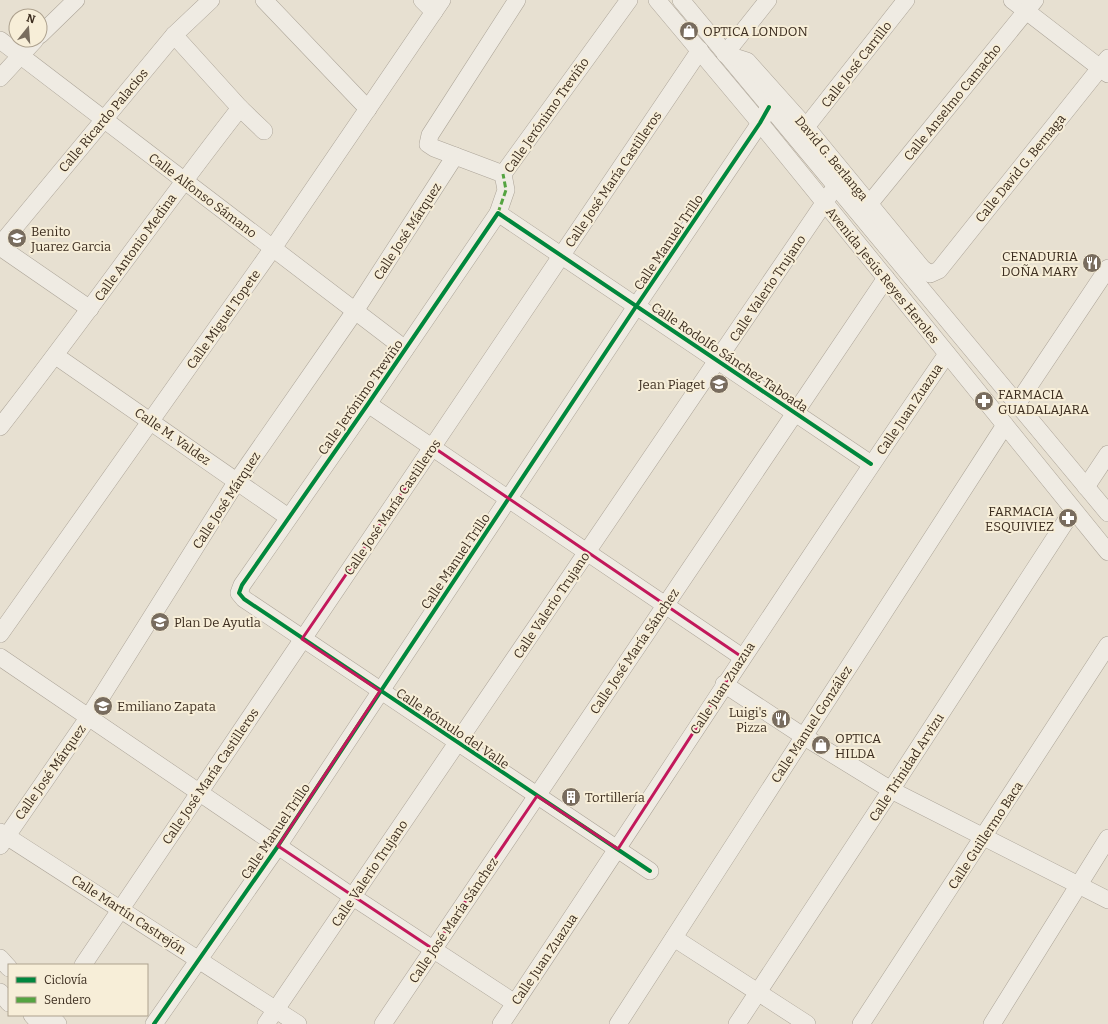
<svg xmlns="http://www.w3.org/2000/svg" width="1108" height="1024" viewBox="0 0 1108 1024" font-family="Bitter,serif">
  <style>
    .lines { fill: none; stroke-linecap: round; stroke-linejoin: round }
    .minor-casing { stroke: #ada599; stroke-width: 18 }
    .minor { stroke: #efebe3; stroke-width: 17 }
    .quiet { stroke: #54a441; stroke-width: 3; stroke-dasharray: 6 3; stroke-linecap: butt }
    .cycleway-casing { stroke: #f7eed8; stroke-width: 6 }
    .cycleway { stroke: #00873e; stroke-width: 4 }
    .marked { fill: none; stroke: #c2185b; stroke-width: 3; stroke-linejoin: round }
    .labels { text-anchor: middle; stroke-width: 4; stroke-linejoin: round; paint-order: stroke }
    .poi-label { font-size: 13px; fill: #3d2e20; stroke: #f7eed8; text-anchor: start }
    .street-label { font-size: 13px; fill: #3d2e20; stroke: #f7eed8 }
  </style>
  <rect width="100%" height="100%" fill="#e7e0d1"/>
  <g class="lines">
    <defs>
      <g id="minor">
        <path d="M264 0 368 109"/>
        <path d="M422 0 434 12"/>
        <path d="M629 0 503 174 506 190 498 213 368 404 242 585 239 593 244 599 650 871"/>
        <path d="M657 0 760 123 1108 552"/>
        <path d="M681 0 1108 513"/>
        <path d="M768 0 725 54 747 61 806 127 922 268 930 274 939 270 1108 58"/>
        <path d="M1012 0 1108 74"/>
        <path d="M40 35 76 0"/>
        <path d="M174 35 240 108 264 131"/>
        <path d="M0 40 405 349"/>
        <path d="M0 78 35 40"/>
        <path d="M806 127 906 0"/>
        <path d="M503 174 434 148 428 144 430 135 517 0"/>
        <path d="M870 203 1035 0"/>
        <path d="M498 213 871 464"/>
        <path d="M0 245 174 35 211 0"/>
        <path d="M0 247 90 309"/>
        <path d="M56 356 288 517"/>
        <path d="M368 404 742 657"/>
        <path d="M1017 404 1108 268"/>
        <path d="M0 427C82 322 158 213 240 108"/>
        <path d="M1086 487 1108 454"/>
        <path d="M0 634 273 248 442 0"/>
        <path d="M0 657 353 897 515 1003"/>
        <path d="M724 684 803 736 891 790 1108 900"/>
        <path d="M0 832 298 1024"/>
        <path d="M0 846 88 718 237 481 355 311 455 156"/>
        <path d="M674 938 807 1024"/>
        <path d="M0 958 9 968"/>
        <path d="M83 965 700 50"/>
        <path d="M0 992 9 1003"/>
        <path d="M32 1015 40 1024"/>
        <path d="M50 1015 58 1024"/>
        <path d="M154 1024 278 846 637 305 760 123 769 107"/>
        <path d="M266 1024 835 187"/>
        <path d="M383 1024 886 278"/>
        <path d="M501 1024C650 801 795 575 947 354"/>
        <path d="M618 1024 1005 425"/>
        <path d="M737 1024 891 790 1073 510"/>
        <path d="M861 1024 1108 645"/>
        <path d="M992 1024 1108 838"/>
      </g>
    </defs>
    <use href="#minor" class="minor-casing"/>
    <use href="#minor" class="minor"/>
    <path class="quiet" d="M498 213 506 190 503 174"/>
    <defs>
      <g id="cycleway">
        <path d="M650 871 244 599 239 593 242 585 368 404 498 213 871 464"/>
        <path d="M154 1024 278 846 637 305 760 123 769 107"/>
      </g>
    </defs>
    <use href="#cycleway" class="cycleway-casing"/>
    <use href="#cycleway" class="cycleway"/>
  </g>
  <path class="marked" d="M433 447 742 657 618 849 537 796 433 949 278 846 380 691 302 639Z"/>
  <defs>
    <symbol id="shop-disc" viewBox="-11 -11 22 22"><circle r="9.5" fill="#786c5e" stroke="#f7eed8"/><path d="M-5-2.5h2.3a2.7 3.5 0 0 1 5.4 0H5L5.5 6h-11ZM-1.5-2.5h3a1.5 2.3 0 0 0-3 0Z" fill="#fff"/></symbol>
    <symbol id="school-disc" viewBox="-11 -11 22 22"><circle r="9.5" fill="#786c5e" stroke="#f7eed8"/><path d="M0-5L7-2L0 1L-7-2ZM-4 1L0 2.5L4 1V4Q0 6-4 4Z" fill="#fff"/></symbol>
    <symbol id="restaurant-disc" viewBox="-11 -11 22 22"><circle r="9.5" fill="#786c5e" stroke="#f7eed8"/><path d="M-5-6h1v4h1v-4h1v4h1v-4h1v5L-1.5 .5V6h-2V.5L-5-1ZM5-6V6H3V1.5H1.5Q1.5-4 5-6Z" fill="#fff"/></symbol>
    <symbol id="pharmacy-disc" viewBox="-11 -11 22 22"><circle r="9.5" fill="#786c5e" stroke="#f7eed8"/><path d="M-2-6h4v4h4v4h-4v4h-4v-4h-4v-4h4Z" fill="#fff"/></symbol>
    <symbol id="building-disc" viewBox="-11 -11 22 22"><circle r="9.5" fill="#786c5e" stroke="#f7eed8"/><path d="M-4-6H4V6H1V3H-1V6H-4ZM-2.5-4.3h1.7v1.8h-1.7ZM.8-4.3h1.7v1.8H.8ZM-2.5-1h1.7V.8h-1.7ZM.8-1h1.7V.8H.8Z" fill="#fff"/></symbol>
  </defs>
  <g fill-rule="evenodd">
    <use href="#shop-disc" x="678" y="20" width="22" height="22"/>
    <use href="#school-disc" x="6" y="227" width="22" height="22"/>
    <use href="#restaurant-disc" x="1081" y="252" width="22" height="22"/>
    <use href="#school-disc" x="708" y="373" width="22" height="22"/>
    <use href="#pharmacy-disc" x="973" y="390" width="22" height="22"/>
    <use href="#pharmacy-disc" x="1057" y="507" width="22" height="22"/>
    <use href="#school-disc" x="149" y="611" width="22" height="22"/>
    <use href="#school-disc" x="92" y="695" width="22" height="22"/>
    <use href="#restaurant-disc" x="770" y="708" width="22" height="22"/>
    <use href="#shop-disc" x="810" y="734" width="22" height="22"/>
    <use href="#building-disc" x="560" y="786" width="22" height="22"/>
  </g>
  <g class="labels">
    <g class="poi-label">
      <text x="703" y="36">OPTICA LONDON</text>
      <text x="31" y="236">Benito<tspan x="31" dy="15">Juarez Garcia</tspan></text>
      <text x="1078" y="261" text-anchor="end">CENADURIA<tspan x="1078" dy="15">DOÑA MARY</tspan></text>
      <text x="705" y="389" text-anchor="end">Jean Piaget</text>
      <text x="998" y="399">FARMACIA<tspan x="998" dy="15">GUADALAJARA</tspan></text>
      <text x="1054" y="516" text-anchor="end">FARMACIA<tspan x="1054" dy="15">ESQUIVIEZ</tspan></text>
      <text x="174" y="627">Plan De Ayutla</text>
      <text x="117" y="711">Emiliano Zapata</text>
      <text x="767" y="717" text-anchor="end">Luigi's<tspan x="767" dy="15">Pizza</tspan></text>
      <text x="835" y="743">OPTICA<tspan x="835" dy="15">HILDA</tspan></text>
      <text x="585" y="802">Tortillería</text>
    </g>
    <g class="street-label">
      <text transform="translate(856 64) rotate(-52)" y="5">Calle José Carrillo</text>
      <text transform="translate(952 102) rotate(-51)" y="5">Calle Anselmo Camacho</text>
      <text transform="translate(546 115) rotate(-55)" y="5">Calle Jerónimo Treviño</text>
      <text transform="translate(103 120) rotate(-50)" y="5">Calle Ricardo Palacios</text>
      <text transform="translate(832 158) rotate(50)" y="5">David G. Berlanga</text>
      <text transform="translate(1020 168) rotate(-51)" y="5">Calle David G. Bernaga</text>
      <text transform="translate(613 179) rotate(-56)" y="5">Calle José María Castilleros</text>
      <text transform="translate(203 195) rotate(37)" y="5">Calle Alfonso Sámano</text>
      <text transform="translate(407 231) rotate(-57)" y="5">Calle José Márquez</text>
      <text transform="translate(668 242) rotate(-56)" y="5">Calle Manuel Trillo</text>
      <text transform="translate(135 247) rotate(-54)" y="5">Calle Antonio Medina</text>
      <text transform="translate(883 275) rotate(51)" y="5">Avenida Jesús Reyes Heroles</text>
      <text transform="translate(767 288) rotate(-56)" y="5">Calle Valerio Trujano</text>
      <text transform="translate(223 319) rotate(-55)" y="5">Calle Miguel Topete</text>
      <text transform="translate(730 357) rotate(34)" y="5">Calle Rodolfo Sánchez Taboada</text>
      <text transform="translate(360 397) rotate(-55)" y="5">Calle Jerónimo Treviño</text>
      <text transform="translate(909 409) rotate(-56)" y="5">Calle Juan Zuazua</text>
      <text transform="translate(173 436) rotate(35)" y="5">Calle M. Valdez</text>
      <text transform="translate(226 500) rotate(-57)" y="5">Calle José Márquez</text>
      <text transform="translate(392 507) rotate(-56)" y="5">Calle José María Castilleros</text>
      <text transform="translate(455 561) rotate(-56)" y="5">Calle Manuel Trillo</text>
      <text transform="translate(551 605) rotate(-56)" y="5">Calle Valerio Trujano</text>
      <text transform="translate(634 651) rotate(-56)" y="5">Calle José María Sánchez</text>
      <text transform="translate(722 688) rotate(-57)" y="5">Calle Juan Zuazua</text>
      <text transform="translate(811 724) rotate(-57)" y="5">Calle Manuel González</text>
      <text transform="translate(453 728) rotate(34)" y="5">Calle Rómulo del Valle</text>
      <text transform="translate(906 767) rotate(-57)" y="5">Calle Trinidad Arvizu</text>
      <text transform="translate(50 772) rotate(-55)" y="5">Calle José Márquez</text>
      <text transform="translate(210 776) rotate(-56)" y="5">Calle José María Castilleros</text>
      <text transform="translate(275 831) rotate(-56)" y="5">Calle Manuel Trillo</text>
      <text transform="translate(985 835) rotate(-57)" y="5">Calle Guillermo Baca</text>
      <text transform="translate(369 873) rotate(-56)" y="5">Calle Valerio Trujano</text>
      <text transform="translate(129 914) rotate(33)" y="5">Calle Martín Castrejón</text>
      <text transform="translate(453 920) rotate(-56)" y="5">Calle José María Sánchez</text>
      <text transform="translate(544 959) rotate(-56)" y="5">Calle Juan Zuazua</text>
    </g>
  </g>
  <rect x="8" y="964" width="140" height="52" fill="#f7eed8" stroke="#ada18e"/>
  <rect x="16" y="977" width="20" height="6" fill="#00873e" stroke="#ada18e"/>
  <text x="44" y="984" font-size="12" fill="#3d2e20">Ciclovía</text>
  <rect x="16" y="997" width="20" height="6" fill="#54a441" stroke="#ada18e"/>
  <text x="44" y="1004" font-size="12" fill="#3d2e20">Sendero</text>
  <g transform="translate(28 28) rotate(17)"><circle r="19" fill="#f7eed8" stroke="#ada18e"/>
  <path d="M0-3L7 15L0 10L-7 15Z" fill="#786c5e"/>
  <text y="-6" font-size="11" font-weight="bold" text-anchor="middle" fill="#3d2e20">N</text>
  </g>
</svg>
